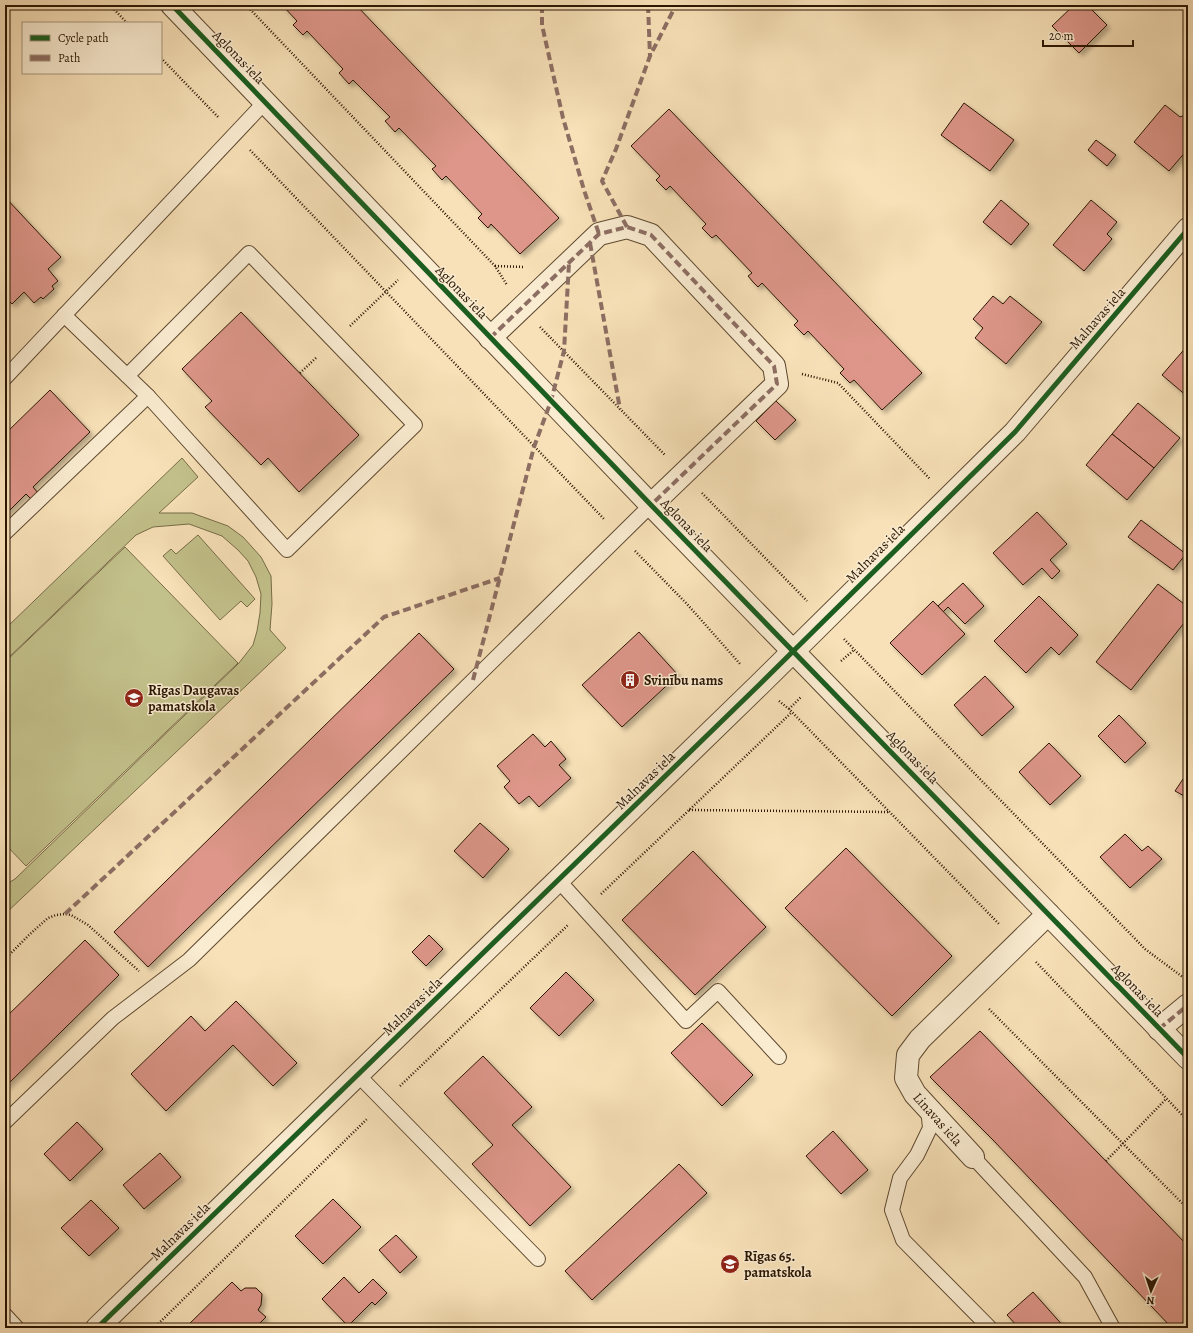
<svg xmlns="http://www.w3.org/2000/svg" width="1193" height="1333" viewBox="0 0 1193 1333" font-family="Alegreya,serif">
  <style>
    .green { fill: #c3c18b; stroke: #776c47 }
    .building { fill: #dd9689; stroke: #2b1603; filter: url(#shadow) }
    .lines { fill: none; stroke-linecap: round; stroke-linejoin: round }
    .service-casing { stroke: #5e4930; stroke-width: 16 }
    .minor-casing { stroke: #5e4930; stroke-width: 24 }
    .path { stroke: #2b1603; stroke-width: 2.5; stroke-dasharray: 1 2; stroke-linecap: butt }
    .service { stroke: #faecd1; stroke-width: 14 }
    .minor { stroke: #faecd1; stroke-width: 22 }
    .quiet { stroke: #8d6e63; stroke-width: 4; stroke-dasharray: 8 4; stroke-linecap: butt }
    .cycleway-casing { stroke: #faecd1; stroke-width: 8 }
    .cycleway { stroke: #1b5e20; stroke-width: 5 }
    .labels { text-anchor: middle; stroke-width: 3; stroke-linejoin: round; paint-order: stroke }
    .street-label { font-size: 14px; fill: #2b1603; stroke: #faecd1 }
    .poi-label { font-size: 14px; font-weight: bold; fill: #2b1603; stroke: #faecd1; text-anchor: start }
  </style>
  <defs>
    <filter id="shadow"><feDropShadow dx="3.5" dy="3.5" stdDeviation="2" flood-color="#0004"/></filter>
  </defs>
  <rect width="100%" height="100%" fill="#f8e1b8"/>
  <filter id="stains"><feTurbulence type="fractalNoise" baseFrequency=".005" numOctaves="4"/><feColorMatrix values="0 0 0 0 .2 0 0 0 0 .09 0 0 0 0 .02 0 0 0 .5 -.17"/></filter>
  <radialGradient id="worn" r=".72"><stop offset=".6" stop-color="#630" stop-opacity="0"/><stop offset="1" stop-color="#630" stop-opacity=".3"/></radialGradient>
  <g class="green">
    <path d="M182 458 198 477 159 513H192L228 526 243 537 261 557 271 576 272 604 270 630 286 648 5 914V885L15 879 239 663 253 645 257 631 260 613 261 594 256 577 248 561 238 550 222 536 189 524 153 527 136 535 5 661V629Z"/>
    <path d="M198 535 255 599 247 607 241 601 220 620 163 556 171 549 176 554Z"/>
    <path d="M125 547 238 663 26 866 5 844V662Z"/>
  </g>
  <g class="building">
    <path d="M282 5H356L559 218 520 254 491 224 488 228 478 218 482 214 446 176 442 180 432 169 436 166 399 128 395 132 385 121 390 117 353 80 349 84 339 73 343 69 307 31 303 35 293 25 297 21Z"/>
    <path d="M1074 5H1087L1107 25 1079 53 1052 26Z"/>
    <path d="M1188 41V50L1183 45Z"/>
    <path d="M964 103 1014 140 990 171 941 135Z"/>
    <path d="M1165 105 1180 117 1185 115 1188 117V149L1169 171 1134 142Z"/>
    <path d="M669 109 922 373 882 410 854 380 850 383 840 373 844 369 808 331 804 335 794 325 798 321 762 283 758 287 753 282 748 276 752 273 716 235 712 238 702 228 706 224 670 186 666 190 656 180 660 176 631 146Z"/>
    <path d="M1096 140 1116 155 1107 166 1088 150Z"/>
    <path d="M5 197 61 257 48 269 58 281 52 286 54 289 43 299 41 297 34 303 24 292 12 304 5 297Z"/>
    <path d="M1001 200 1029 224 1011 245 983 222Z"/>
    <path d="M1091 200 1117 222 1107 234 1112 239 1084 271 1053 245Z"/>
    <path d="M993 296 1003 304 1010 296 1042 322 1006 364 975 338 983 328 973 319Z"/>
    <path d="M241 312 359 435 299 492 268 458 261 465 205 407 212 401 182 369Z"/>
    <path d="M1188 345V397L1162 375Z"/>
    <path d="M50 390 90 432 33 487 38 493 31 499 26 494 5 515V434Z"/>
    <path d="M776 401 796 420 775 440 756 421Z"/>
    <path d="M1138 403 1180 438 1154 468 1112 434Z"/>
    <path d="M1112 434 1154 468 1127 500 1086 465Z"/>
    <path d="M1037 512 1067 544 1050 560 1060 571 1052 579 1042 568 1023 585 993 553Z"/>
    <path d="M1141 520 1186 554 1173 570 1128 537Z"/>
    <path d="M963 583 984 606 965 624 948 607 943 612 938 606Z"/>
    <path d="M1158 584 1188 607V618L1131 690 1096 662Z"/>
    <path d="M1039 596 1078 635 1059 655 1051 647 1026 673 994 641Z"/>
    <path d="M933 601 965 634 922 675 890 643Z"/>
    <path d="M639 632 678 675 622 727 582 685Z"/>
    <path d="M419 633 454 669 148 967 114 932Z"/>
    <path d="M985 676 1014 707 982 736 954 705Z"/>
    <path d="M1119 715 1146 743 1125 763 1098 736Z"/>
    <path d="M533 734 545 747 551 741 566 759 559 765 571 778 539 807 529 796 519 804 504 787 510 781 497 766Z"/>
    <path d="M1049 743 1081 776 1050 805 1019 772Z"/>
    <path d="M1183 779 1188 782V798L1175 791Z"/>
    <path d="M480 823 509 849 483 878 454 851Z"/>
    <path d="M1125 834 1142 851 1148 846 1162 859 1130 888 1100 857Z"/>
    <path d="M846 848 952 956 892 1016 785 908Z"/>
    <path d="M693 851 766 927 695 995 622 920Z"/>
    <path d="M429 935 443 949 426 966 412 952Z"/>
    <path d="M85 940 119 975 5 1087V1018Z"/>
    <path d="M566 972 594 1000 559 1036 530 1008Z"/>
    <path d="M236 1001 297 1063 273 1086 233 1045 166 1111 131 1074 191 1016 205 1031Z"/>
    <path d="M702 1023 753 1075 722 1106 671 1053Z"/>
    <path d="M980 1031 1188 1246V1318L1177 1328H1172L993 1140 930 1077Z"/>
    <path d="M483 1056 532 1107 512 1125 571 1187 530 1226 472 1164 493 1145 444 1093Z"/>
    <path d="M77 1122 103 1149 70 1181 44 1154Z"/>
    <path d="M833 1131 868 1170 841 1194 806 1156Z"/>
    <path d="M160 1153 181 1177 144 1209 123 1185Z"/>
    <path d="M679 1164 707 1193 592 1300 565 1271Z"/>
    <path d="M333 1199 361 1227 323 1264 295 1236Z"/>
    <path d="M91 1200 119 1228 89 1256 61 1228Z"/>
    <path d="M396 1235 417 1257 400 1273 379 1250Z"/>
    <path d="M344 1277 359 1293 373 1279 387 1293 375 1305 372 1302 348 1326 322 1299Z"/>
    <path d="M232 1282 241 1291 245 1288H256L262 1294 261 1305 258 1310 266 1317 255 1328H185Z"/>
    <path d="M1033 1292 1065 1328H1019L1007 1315Z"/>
    <path d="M1188 1318V1328H1177Z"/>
  </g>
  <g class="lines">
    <defs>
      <g id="service">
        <path d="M64 315 148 396 287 550 415 425 249 253 127 376"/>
        <path d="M5 378 265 102"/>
        <path d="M5 533 148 396"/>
        <path d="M559 881 686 1021 718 991 779 1057"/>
        <path d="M358 1075 538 1259"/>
        <path d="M928 1108 930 1128 917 1155 900 1178 892 1210 903 1240 990 1328"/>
        <path d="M5 1122 113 1018 189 960 651 505"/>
        <path d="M973 1157 1085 1277 1113 1328"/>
        <path d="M5 1315 17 1328"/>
      </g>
      <g id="minor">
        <path d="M172 5 651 505 1188 1058"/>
        <path d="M490 338 599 234 627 227 651 235 774 366 777 384 651 505"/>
        <path d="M1159 1029 1188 1005"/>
        <path d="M973 1157 915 1094 906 1078 908 1055 920 1039 1048 914"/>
        <path d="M97 1328 759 685 1015 432 1188 229"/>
      </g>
    </defs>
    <use href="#service" class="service-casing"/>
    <use href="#minor" class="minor-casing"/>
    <g class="path">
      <path d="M110 5 127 23"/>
      <path d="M246 5 495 266 507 285"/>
      <path d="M161 58 219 118"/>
      <path d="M250 150 604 519"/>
      <path d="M495 266 524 267"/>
      <path d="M350 326 398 280"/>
      <path d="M540 327 665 455"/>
      <path d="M300 373 317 357"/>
      <path d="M802 374 838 383 930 479"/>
      <path d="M702 493 807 601"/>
      <path d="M635 551 687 604 741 665"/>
      <path d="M844 639 1145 949 1184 978"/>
      <path d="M841 661 854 650"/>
      <path d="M779 701 789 709 999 924"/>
      <path d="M789 709 801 697"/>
      <path d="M689 810 890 812"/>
      <path d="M601 894 792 712"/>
      <path d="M5 959 29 935 48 918 56 915 65 914 71 915 88 925 139 971"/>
      <path d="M1036 962 1188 1121"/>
      <path d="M989 1009 1188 1209"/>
      <path d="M400 1086 568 925"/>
      <path d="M1106 1161 1166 1099"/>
      <path d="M154 1328 368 1118"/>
    </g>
    <use href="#service" class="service"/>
    <use href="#minor" class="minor"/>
    <g class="quiet">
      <path d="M542 5V25L563 118 584 190 599 234"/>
      <path d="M648 5 650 56"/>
      <path d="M627 227 602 181 616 149 650 56 676 5"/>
      <path d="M590 243 620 409"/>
      <path d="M490 338 599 234 627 227 651 235 774 366 777 384 651 505"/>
      <path d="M473 680 534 447 551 401 564 351 569 263"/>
      <path d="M65 914 384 617 500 578"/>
      <path d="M1159 1029 1188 1005"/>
    </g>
    <defs>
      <g id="cycleway">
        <path d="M172 5 651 505 1188 1058"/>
        <path d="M97 1328 759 685 1015 432 1188 229"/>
      </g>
    </defs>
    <use href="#cycleway" class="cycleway-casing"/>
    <use href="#cycleway" class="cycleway"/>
  </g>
  <defs>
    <symbol id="building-disc" viewBox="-11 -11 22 22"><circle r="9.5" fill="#8f2418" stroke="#faecd1"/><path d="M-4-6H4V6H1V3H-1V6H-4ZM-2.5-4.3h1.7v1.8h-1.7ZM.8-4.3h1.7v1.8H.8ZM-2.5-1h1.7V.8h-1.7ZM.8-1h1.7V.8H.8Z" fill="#fff"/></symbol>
    <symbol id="school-disc" viewBox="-11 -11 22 22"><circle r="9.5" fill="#8f2418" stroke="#faecd1"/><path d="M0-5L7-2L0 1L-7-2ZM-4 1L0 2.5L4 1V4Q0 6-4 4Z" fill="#fff"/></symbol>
  </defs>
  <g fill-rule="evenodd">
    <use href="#building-disc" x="619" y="669" width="22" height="22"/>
    <use href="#school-disc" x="123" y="687" width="22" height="22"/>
    <use href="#school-disc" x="719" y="1253" width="22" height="22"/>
  </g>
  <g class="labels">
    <g class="street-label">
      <text transform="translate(239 57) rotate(46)" y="5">Aglonas iela</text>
      <text transform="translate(462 292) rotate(46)" y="5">Aglonas iela</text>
      <text transform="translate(1097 318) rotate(-49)" y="5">Malnavas iela</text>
      <text transform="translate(687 525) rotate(46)" y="5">Aglonas iela</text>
      <text transform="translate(875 553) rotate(-45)" y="5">Malnavas iela</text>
      <text transform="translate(913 757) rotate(46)" y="5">Aglonas iela</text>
      <text transform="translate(645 780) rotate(-44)" y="5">Malnavas iela</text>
      <text transform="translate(1138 990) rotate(46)" y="5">Aglonas iela</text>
      <text transform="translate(412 1006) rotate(-44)" y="5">Malnavas iela</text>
      <text transform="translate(938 1119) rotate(48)" y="5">Linavas iela</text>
      <text transform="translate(180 1231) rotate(-44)" y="5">Malnavas iela</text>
    </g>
    <g class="poi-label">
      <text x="644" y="685">Svinību nams</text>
      <text x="148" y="695">Rīgas Daugavas<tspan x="148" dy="16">pamatskola</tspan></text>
      <text x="744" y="1261">Rīgas 65.<tspan x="744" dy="16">pamatskola</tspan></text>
    </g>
  </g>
  <rect width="1193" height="1333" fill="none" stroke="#f8e1b8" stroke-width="20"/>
  <rect x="6" y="6" width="1181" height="1321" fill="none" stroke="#2b1603" stroke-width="2"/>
  <rect x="10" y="10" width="1173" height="1313" fill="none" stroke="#2b1603"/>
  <rect x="22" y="22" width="140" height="52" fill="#faecd1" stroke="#a7967f"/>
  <rect x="30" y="35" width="20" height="6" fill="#1b5e20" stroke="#a7967f"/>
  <text x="58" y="42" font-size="12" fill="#2b1603">Cycle path</text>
  <rect x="30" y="55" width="20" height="6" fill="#8d6e63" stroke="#a7967f"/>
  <text x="58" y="62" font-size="12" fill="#2b1603">Path</text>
  <g transform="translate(1151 1291) rotate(183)" stroke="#faecd1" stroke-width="3" paint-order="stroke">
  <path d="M0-3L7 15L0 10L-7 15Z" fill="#2b1603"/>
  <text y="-6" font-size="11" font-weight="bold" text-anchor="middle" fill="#2b1603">N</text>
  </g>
  <path d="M1043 40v6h90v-6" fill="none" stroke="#2b1603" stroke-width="2"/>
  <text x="1049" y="40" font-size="12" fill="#2b1603" stroke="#faecd1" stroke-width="3" paint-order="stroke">20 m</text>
  <rect width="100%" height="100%" filter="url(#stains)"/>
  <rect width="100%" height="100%" fill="url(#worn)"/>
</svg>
